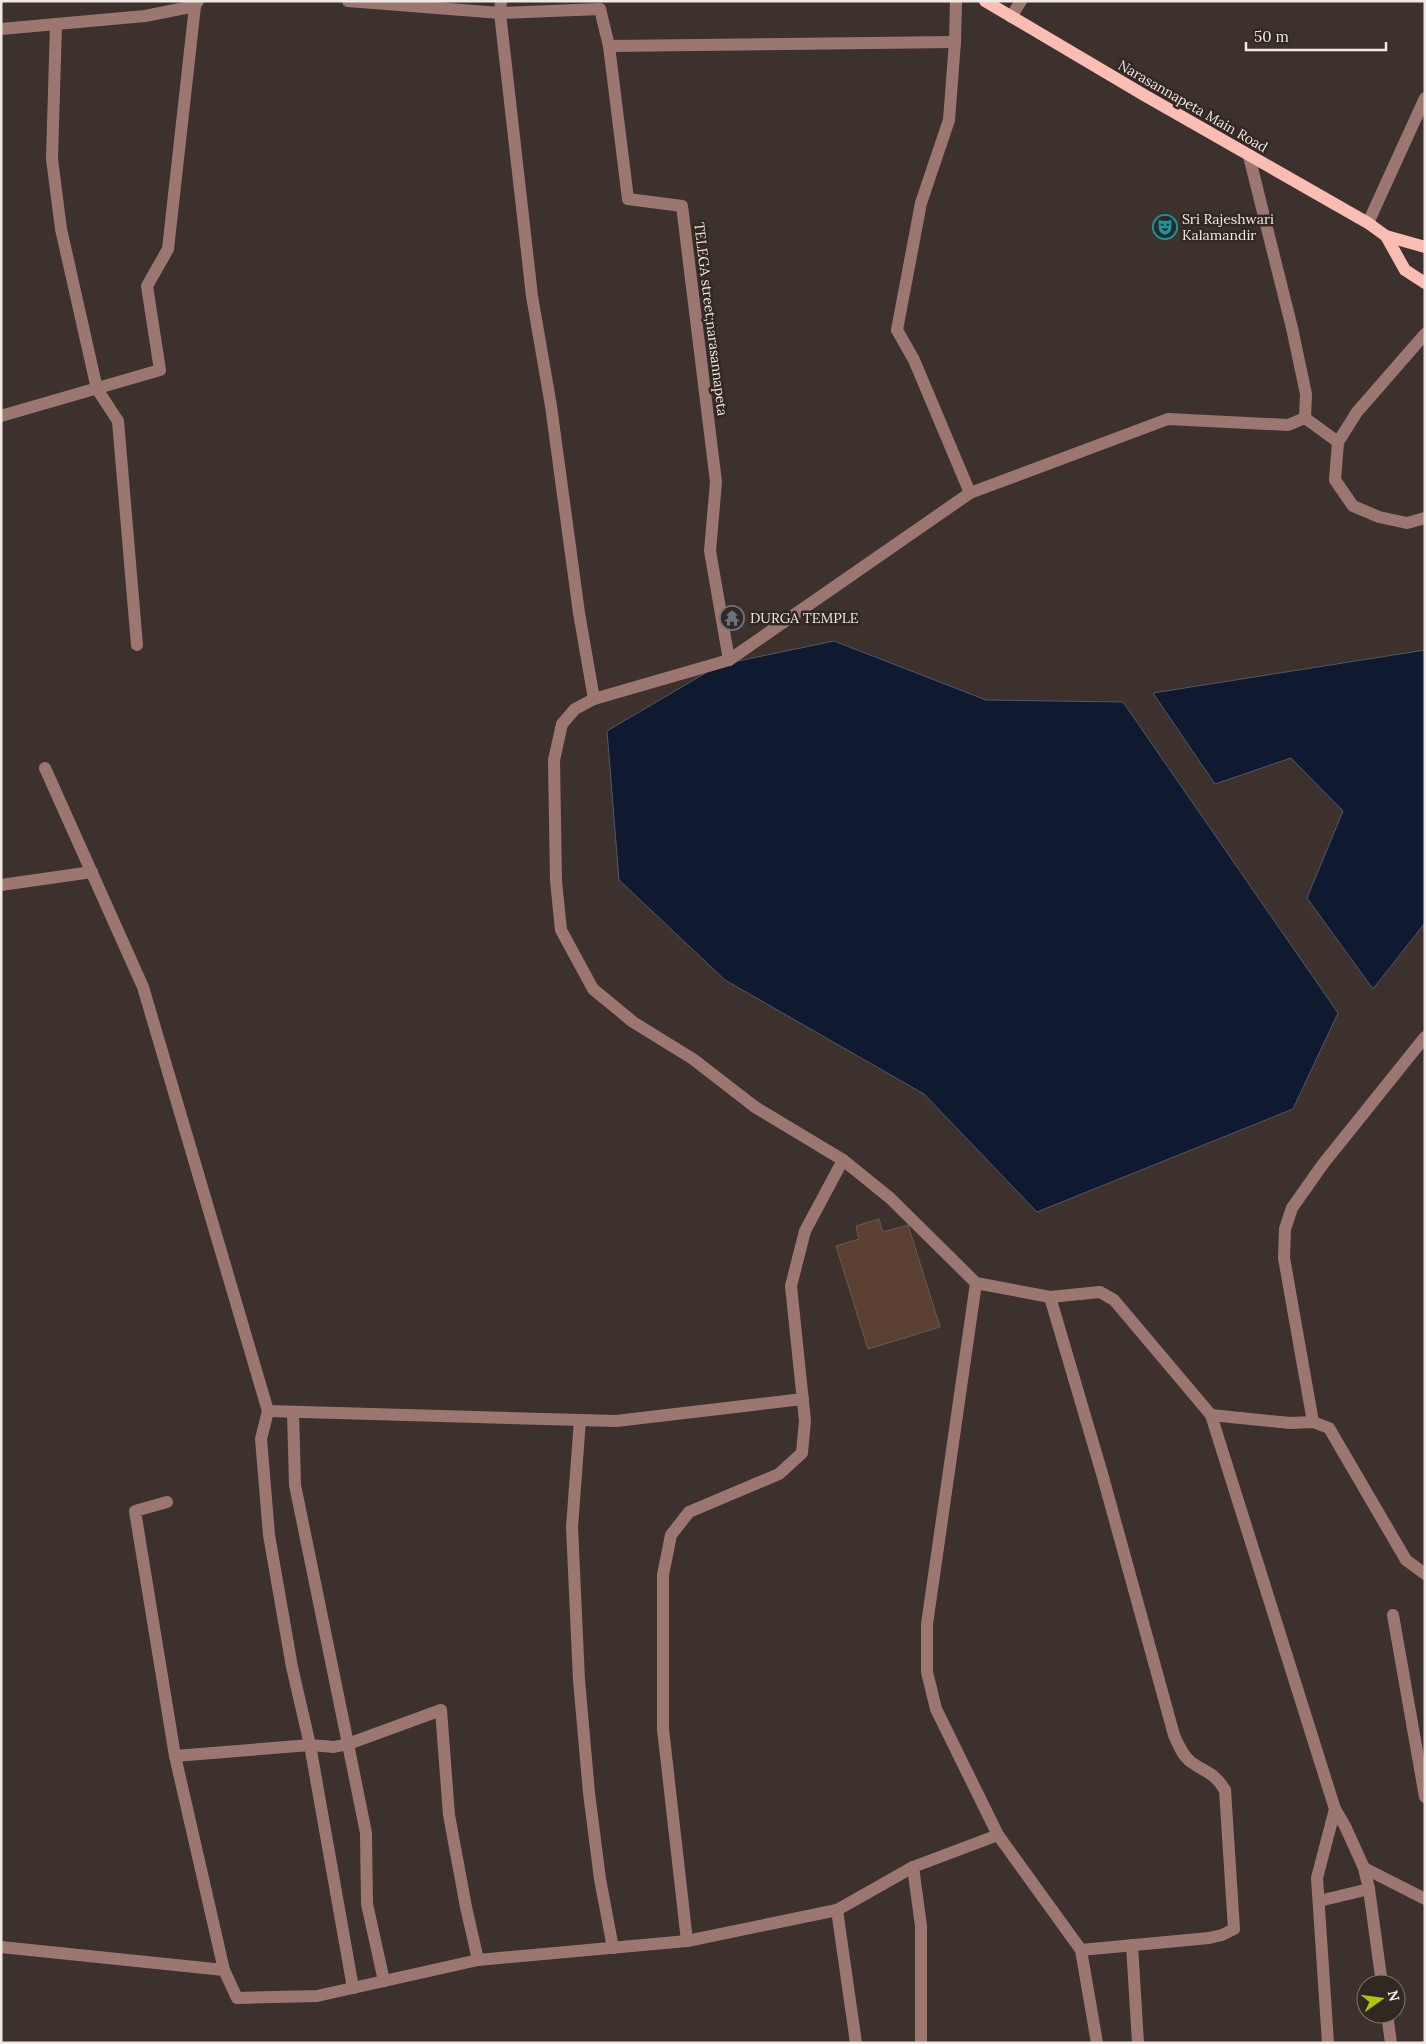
<svg xmlns="http://www.w3.org/2000/svg" width="1426" height="2044" viewBox="0 0 1426 2044" font-family="Lora,serif">
  <style>
    .water { fill: #0f1a30; stroke: #525866 }
    .building { fill: #5b3f30; stroke: #685c56 }
    .lines { fill: none; stroke-linecap: round; stroke-linejoin: round }
    .minor { stroke: #9c7772; stroke-width: 12 }
    .major { stroke: #fabdb4; stroke-width: 12 }
    .labels { text-anchor: middle; stroke-width: 5; stroke-linejoin: round; paint-order: stroke }
    .street-label { font-size: 14px; fill: #f0e9e5; stroke: #322822 }
    .poi-label { font-size: 14px; fill: #f0e9e5; stroke: #322822; text-anchor: start }
  </style>
  <rect width="100%" height="100%" fill="#3c312c"/>
  <g class="water">
    <path d="M834 641 986 700 1123 702 1338 1013 1293 1109 1037 1212 924 1094 725 980 619 880 607 731 719 665Z"/>
    <path d="M1425 650V923L1373 989 1307 898 1343 811 1291 758 1215 784 1153 693Z"/>
  </g>
  <g class="building">
    <path d="M737 609 742 626 730 629 726 612Z"/>
    <path d="M879 1219 883 1232 908 1225 940 1327 868 1349 836 1246 859 1239 856 1226Z"/>
  </g>
  <g class="lines">
    <g class="minor">
      <path d="M348 1 500 13 600 9 609 46 628 199 682 206 716 482 710 551 729 660"/>
      <path d="M501 1 500 13 532 296 551 406 579 613 594 699 575 709 562 724 554 760 556 881 561 930 593 989 633 1022 693 1059 755 1107 843 1160 890 1198 976 1283 1050 1297 1100 1292 1114 1300 1211 1415 1335 1809 1345 1826 1364 1868 1369 1889 1382 1984"/>
      <path d="M956 1 955 42 949 120 921 203 897 330 914 360 970 493 1168 419 1288 425 1305 418"/>
      <path d="M1011 17 1021 1"/>
      <path d="M56 24 52 159 61 229 97 389 118 421 137 645"/>
      <path d="M1 29 145 16 195 6 198 1"/>
      <path d="M609 46 955 42"/>
      <path d="M1249 156 1292 328 1306 394 1305 418"/>
      <path d="M1368 223 1425 98"/>
      <path d="M1425 334 1357 412 1338 442 1335 480 1353 506 1379 517 1407 523 1425 518"/>
      <path d="M1 416 160 370 147 286 168 249 195 6"/>
      <path d="M1305 418 1338 442"/>
      <path d="M594 699 729 660 970 493"/>
      <path d="M45 768 143 987 268 1411 616 1421 803 1399"/>
      <path d="M1 885 92 872"/>
      <path d="M976 1283 927 1624V1672L936 1709 998 1835 1081 1950 1097 2043"/>
      <path d="M1050 1297 1103 1477 1174 1735C1178 1744 1182 1755 1191 1762 1206 1773 1214 1772 1225 1790L1234 1929 1222 1935 1209 1938 1081 1950"/>
      <path d="M268 1411 261 1439 269 1535 292 1667 310 1745 334 1747 348 1744 366 1833 367 1904 384 1981"/>
      <path d="M293 1412 295 1485 348 1744 441 1710 449 1815 466 1907 478 1960"/>
      <path d="M1211 1415 1290 1423 1313 1422 1329 1428 1406 1560 1425 1574"/>
      <path d="M580 1420 572 1527 579 1680 589 1793 600 1879 613 1948"/>
      <path d="M1313 1422 1284 1258 1285 1229 1292 1208 1323 1164 1425 1037"/>
      <path d="M167 1502 135 1511 175 1756 224 1970 237 1998 317 1996 478 1960 687 1941 837 1910 913 1867 998 1835"/>
      <path d="M1393 1615 1425 1797"/>
      <path d="M175 1756 310 1745 353 1988"/>
      <path d="M913 1867 921 1926V2043"/>
      <path d="M1364 1868 1425 1899"/>
      <path d="M1319 1901 1369 1889"/>
      <path d="M837 1910 856 2043"/>
      <path d="M687 1941 663 1729V1575L671 1535 689 1512 779 1474 802 1453 805 1421 791 1286 805 1231 843 1160"/>
      <path d="M1132 1945 1138 2043"/>
      <path d="M1 1947 224 1970"/>
      <path d="M1387 2014 1391 2043"/>
      <path d="M1328 2043 1317 1878 1335 1809"/>
    </g>
    <g class="major">
      <path d="M985 1 1144 95 1368 223 1386 236 1425 247"/>
      <path d="M1386 236 1405 270 1425 283"/>
    </g>
  </g>
  <defs>
    <symbol id="theatre-ring" viewBox="-11 -11 22 22"><circle r="9.5" fill="#322822" stroke="#0f9aa8" stroke-width="1.5"/><path d="M-5-5.5Q0-4 5-5.5V0Q5 5 0 6Q-5 5-5 0ZM-3.3-2.5H-1v1.5H-3.3ZM1-2.5H3.3v1.5H1ZM-2.8 1Q0 5.5 2.8 1Z" fill="#0f9aa8"/></symbol>
    <symbol id="temple-ring" viewBox="-11 -11 22 22"><circle r="9.5" fill="#322822" stroke="#6b7280" stroke-width="1.5"/><path d="M0-6L5-2H3V0L6.5 2.5H4V6H1.5V3h-3V6H-4V2.5H-6.5L-3 0V-2H-5Z" fill="#6b7280"/></symbol>
  </defs>
  <g fill-rule="evenodd">
    <use href="#theatre-ring" x="1151" y="213" width="28" height="28"/>
    <use href="#temple-ring" x="718" y="604" width="28" height="28"/>
  </g>
  <g class="labels">
    <g class="street-label">
      <text transform="translate(1193 106) rotate(30)" y="5">Narasannapeta Main Road</text>
      <text transform="translate(711 319) rotate(83)" y="5">TELEGA street;narasannapeta</text>
    </g>
    <g class="poi-label">
      <text x="1182" y="224">Sri Rajeshwari<tspan x="1182" dy="16">Kalamandir</tspan></text>
      <text x="750" y="623">DURGA TEMPLE</text>
    </g>
  </g>
  <rect width="1426" height="2044" fill="none" stroke="#f0e9e5" stroke-width="5"/>
  <g transform="translate(1381 1999) rotate(76)"><circle r="24" fill="#322822" stroke="#7e7570"/>
  <path d="M0-4L9 19L0 12L-9 19Z" fill="#aec60c"/>
  <text y="-8" font-size="14" font-weight="bold" text-anchor="middle" fill="#f0e9e5">N</text>
  </g>
  <path d="M1246 42v8h140v-8" fill="none" stroke="#f0e9e5" stroke-width="2.5"/>
  <text x="1254" y="42" font-size="15" fill="#f0e9e5" stroke="#322822" stroke-width="4" paint-order="stroke">50 m</text>
</svg>
